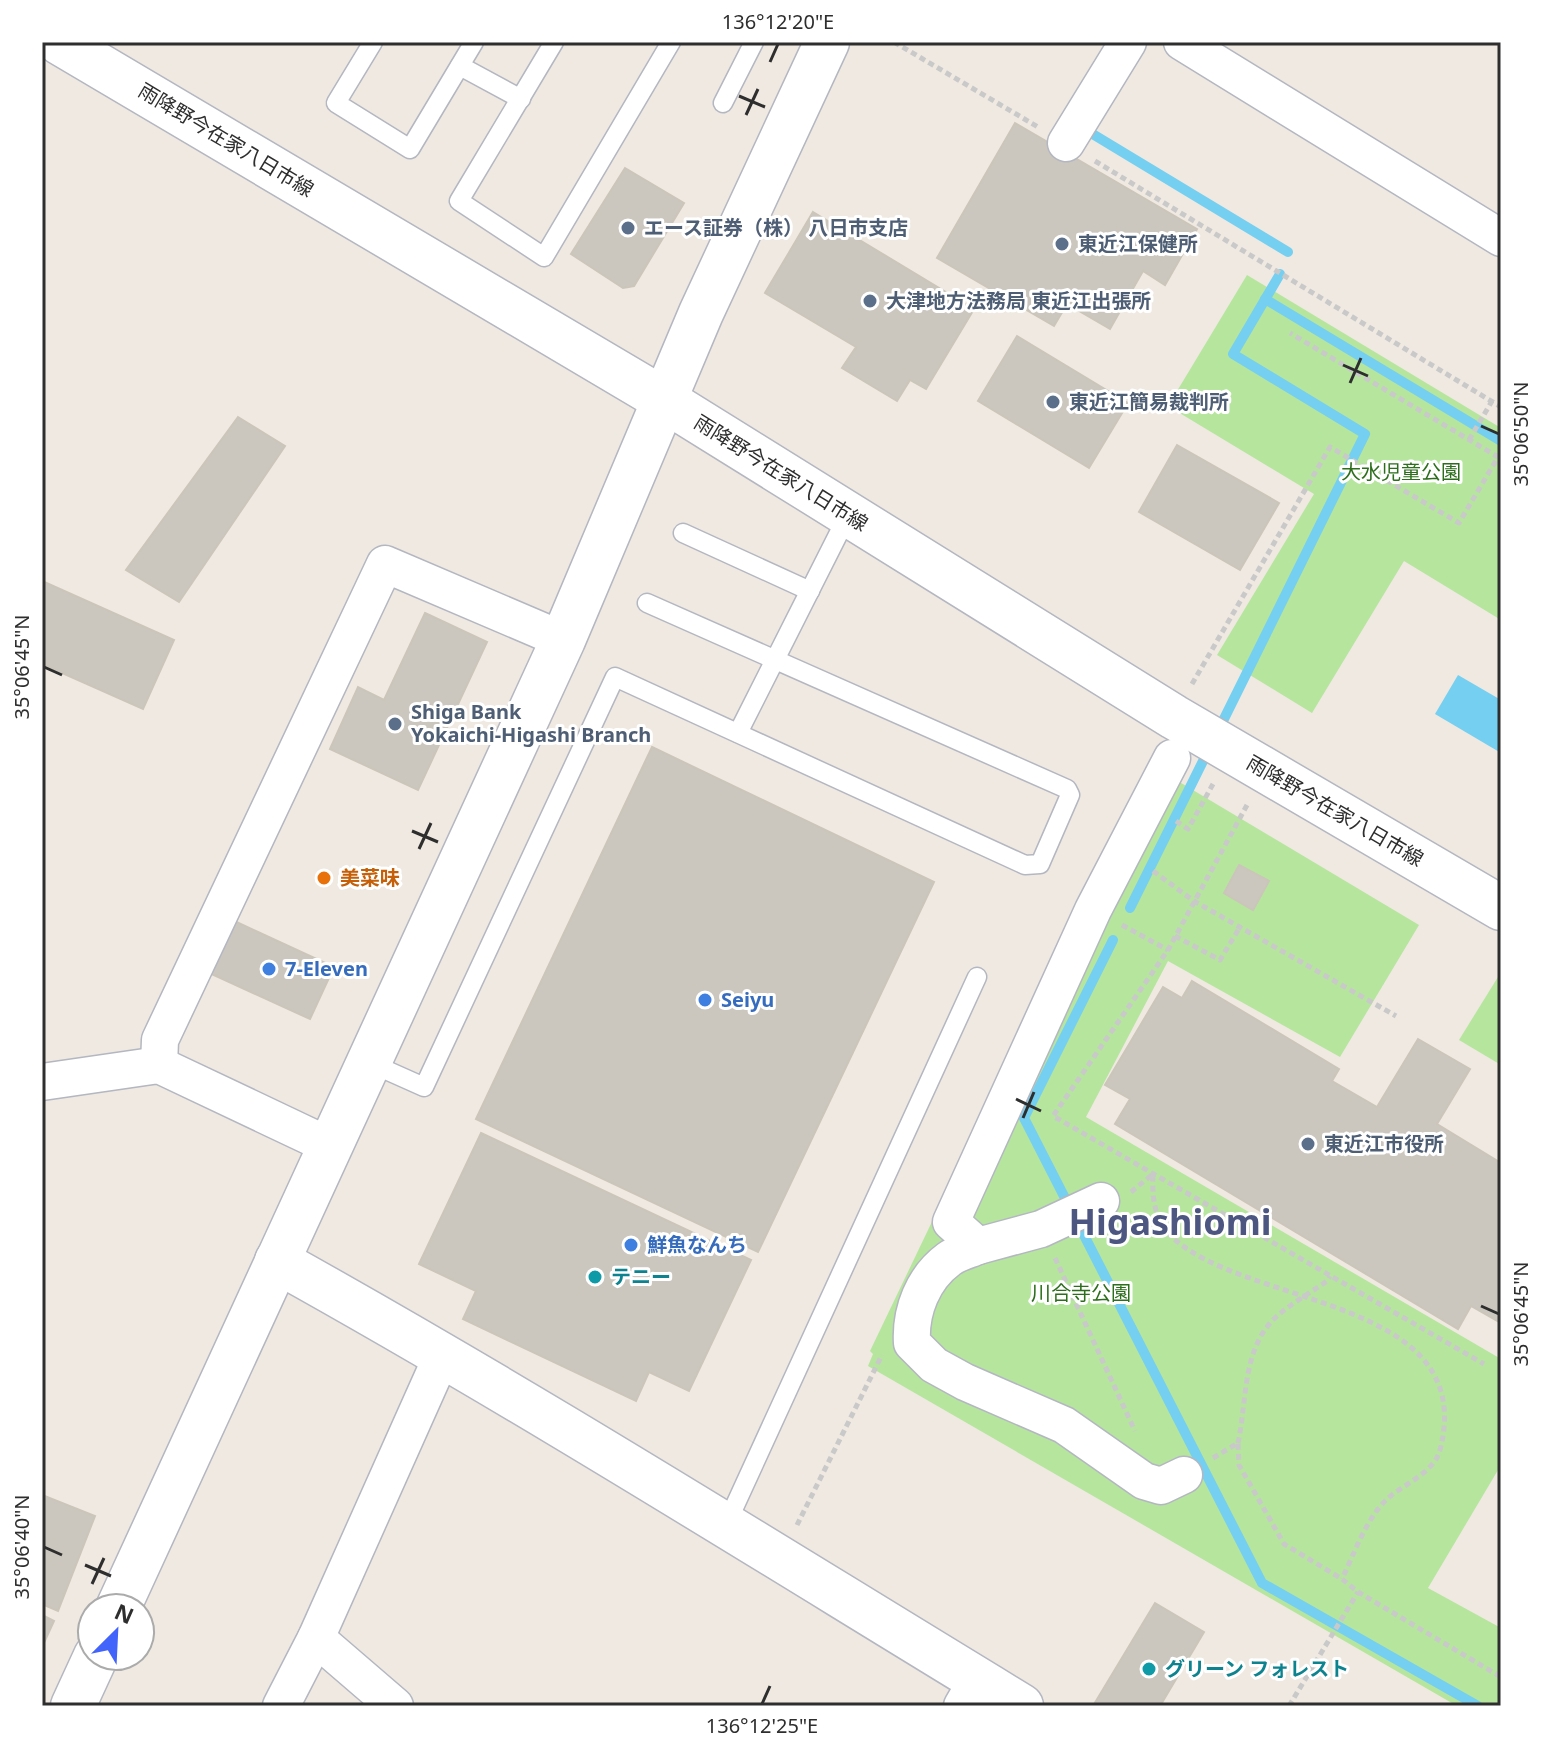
<svg xmlns="http://www.w3.org/2000/svg" width="1543" height="1748" viewBox="0 0 1543 1748" font-family="'Noto Sans','Noto Sans JP',sans-serif">
  <style>
    .green { fill: #b6e59e }
    .water { fill: #75cff0 }
    .lines { fill: none; stroke-linecap: round; stroke-linejoin: round }
    .stream { stroke: #75cff0; stroke-width: 10 }
    .building { fill: #cbc7bf; stroke: #cbc5ba; stroke-width: 2 }
    .lane-casing { stroke: #b4b7c1; stroke-width: 21 }
    .street-casing { stroke: #b4b7c1; stroke-width: 39 }
    .secondary-casing { stroke: #b4b7c1; stroke-width: 47 }
    .path { stroke: #c9c9c9; stroke-width: 5; stroke-dasharray: 6 4; stroke-linecap: butt }
    .lane { stroke: #fff; stroke-width: 18 }
    .street { stroke: #fff; stroke-width: 36 }
    .secondary { stroke: #fff; stroke-width: 44 }
    .ticks { fill: none; stroke: #2e2e2e; stroke-width: 3 }
    .service-dot { fill: #5c6f8a; stroke: #fff; stroke-width: 3 }
    .food-dot { fill: #e8710a; stroke: #fff; stroke-width: 3 }
    .shop-dot { fill: #3f7fe0; stroke: #fff; stroke-width: 3 }
    .culture-dot { fill: #0f9aa8; stroke: #fff; stroke-width: 3 }
    .labels { text-anchor: middle; stroke-width: 6; stroke-linejoin: round; paint-order: stroke }
    .street-label { font-size: 20px; fill: #2e2e2e; stroke: #fff }
    .service-label { font-size: 20px; font-weight: bold; fill: #4e5e75; stroke: #fff; text-anchor: start }
    .park-label { font-size: 20px; fill: #2c6e1b; stroke: #fff }
    .food-label { font-size: 20px; font-weight: bold; fill: #c56008; stroke: #fff; text-anchor: start }
    .shop-label { font-size: 20px; font-weight: bold; fill: #366cbe; stroke: #fff; text-anchor: start }
    .culture-label { font-size: 20px; font-weight: bold; fill: #0d838f; stroke: #fff; text-anchor: start }
    .town-label { font-size: 36px; font-weight: bold; fill: #4d5680; stroke: #fff }
    .neatline { fill: none; stroke: #2e2e2e; stroke-width: 3 }
    .ticks-label { font-size: 20px; text-anchor: middle; fill: #2e2e2e }
  </style>
  <rect width="100%" height="100%" fill="#efe9e1"/>
  <g class="green">
    <path d="M1247 275 1501 428V620L1404 561 1312 713 1217 655 1314 494 1168 406Z"/>
    <path d="M1151 765 1419 925 1340 1057 1168 961 1086 1117 1501 1359V1465L1428 1588 1501 1628V1706H1457L868 1366 873 1354 870 1351Z"/>
    <path d="M1498 977 1501 979V1065L1459 1040Z"/>
  </g>
  <path class="water" d="M1458 675 1501 700V753L1435 714Z"/>
  <g class="lines">
    <g class="stream">
      <path d="M1081 127 1288 252"/>
      <path d="M1265 299 1501 441"/>
      <path d="M1218 731 1365 434 1233 354 1280 274"/>
      <path d="M1130 908 1209 749"/>
      <path d="M1113 940 1024 1118 1262 1583 1478 1706"/>
    </g>
  </g>
  <g class="building">
    <path d="M1015 123 1197 229 1165 285 1143 271 1110 329 1067 304 1054 326 937 258Z"/>
    <path d="M625 168 684 203 634 286 623 288 571 254Z"/>
    <path d="M813 212 974 309 926 389 910 380 897 401 842 368 856 347 765 293Z"/>
    <path d="M1017 336 1128 403 1089 468 978 401Z"/>
    <path d="M238 417 285 446 179 602 126 570Z"/>
    <path d="M1177 445 1279 503 1240 570 1139 512Z"/>
    <path d="M42 581 174 640 143 709 42 664Z"/>
    <path d="M425 613 487 642 418 790 330 749 358 687 384 700Z"/>
    <path d="M652 747 934 882 758 1252 476 1119Z"/>
    <path d="M1239 865 1269 881 1253 910 1224 893Z"/>
    <path d="M230 919 334 967 310 1019 205 971Z"/>
    <path d="M1192 981 1339 1069 1332 1081 1377 1107 1418 1039 1470 1069 1437 1124 1501 1163V1323L1471 1306 1458 1329 1115 1124 1130 1099 1105 1085 1163 987 1182 998Z"/>
    <path d="M481 1133 751 1260 689 1391 649 1372 636 1401 463 1319 476 1291 419 1264Z"/>
    <path d="M42 1495 95 1516 58 1611 42 1604Z"/>
    <path d="M1155 1603 1204 1632 1160 1706H1093Z"/>
    <path d="M42 1615 54 1621 42 1647Z"/>
  </g>
  <g class="lines">
    <defs>
      <g id="lane">
        <path d="M373 42 336 103 410 149 474 42"/>
        <path d="M554 42 459 201 544 257 671 42"/>
        <path d="M460 66 521 99"/>
        <path d="M723 103 754 42"/>
        <path d="M683 533 810 591"/>
        <path d="M738 733 848 515"/>
        <path d="M368 1062 424 1087 615 677 1025 865 1040 864 1070 795 1067 789 647 603"/>
        <path d="M726 1525 977 977"/>
      </g>
      <g id="street">
        <path d="M1182 42 1501 238"/>
        <path d="M1066 143 1128 42"/>
        <path d="M1172 758 1093 910 951 1222 978 1246C969 1250 957 1253 949 1259 923 1278 910 1311 912 1343L934 1365 965 1382 1064 1425 1144 1481 1161 1486 1184 1475"/>
        <path d="M159 1065 160 1040 385 564 563 640"/>
        <path d="M42 1082 159 1065 330 1146"/>
        <path d="M978 1246 1041 1229 1101 1201"/>
        <path d="M316 1638 395 1706"/>
        <path d="M281 1706 316 1638 442 1356"/>
        <path d="M962 1706 977 1680"/>
      </g>
      <g id="secondary">
        <path d="M59 42 666 401 1174 717 1501 908"/>
        <path d="M277 1261C529 1401 774 1556 1021 1706"/>
        <path d="M118 1608 563 640 701 313 827 42"/>
        <path d="M73 1706 96 1656"/>
      </g>
    </defs>
    <use href="#lane" class="lane-casing"/>
    <use href="#street" class="street-casing"/>
    <use href="#secondary" class="secondary-casing"/>
    <g class="path">
      <path d="M894 42 1038 127"/>
      <path d="M1095 161 1501 407"/>
      <path d="M1469 440 1492 401"/>
      <path d="M1192 684 1330 447 1459 523 1498 457 1290 333"/>
      <path d="M1247 805 1168 950 1053 1116 1484 1364"/>
      <path d="M1176 821 1188 829 1213 784"/>
      <path d="M1153 871 1194 901 1396 1016"/>
      <path d="M1122 925 1168 950"/>
      <path d="M1175 936 1220 960 1240 927"/>
      <path d="M1131 1192 1153 1174C1152 1197 1154 1219 1171 1236 1245 1308 1480 1296 1440 1450 1434 1473 1402 1485 1387 1499 1366 1519 1354 1554 1342 1579"/>
      <path d="M1055 1258 1135 1431"/>
      <path d="M1238 1443C1247 1402 1242 1349 1275 1318 1290 1304 1310 1293 1327 1281L1330 1276"/>
      <path d="M1213 1458 1238 1443 1239 1465 1284 1544 1342 1579 1358 1592 1501 1677"/>
      <path d="M797 1525 882 1355"/>
      <path d="M1289 1706 1358 1592"/>
    </g>
    <use href="#lane" class="lane"/>
    <use href="#street" class="street"/>
    <use href="#secondary" class="secondary"/>
  </g>
  <path class="ticks" d="M770 62 778 44M739 96 765 107M746 115 758 89M1343 365 1368 376M1350 383 1361 358M1481 426 1499 434M44 667 62 675M412 831 438 842M419 849 431 823M1016 1099 1041 1111M1023 1118 1034 1092M1481 1306 1499 1314M44 1547 62 1555M85 1565 111 1576M92 1584 104 1558M762 1704 770 1686"/>
  <g class="service-dot">
    <circle cx="628" cy="228" r="8"/>
    <circle cx="1062" cy="244" r="8"/>
    <circle cx="870" cy="301" r="8"/>
    <circle cx="1053" cy="402" r="8"/>
    <circle cx="395" cy="724" r="8"/>
    <circle cx="1308" cy="1144" r="8"/>
  </g>
  <circle class="food-dot" cx="324" cy="878" r="8"/>
  <g class="shop-dot">
    <circle cx="269" cy="969" r="8"/>
    <circle cx="705" cy="1000" r="8"/>
    <circle cx="631" cy="1245" r="8"/>
  </g>
  <g class="culture-dot">
    <circle cx="595" cy="1277" r="8"/>
    <circle cx="1149" cy="1669" r="8"/>
  </g>
  <g class="labels">
    <g class="street-label">
      <text transform="translate(226 140) rotate(31)" y="7">雨降野今在家八日市線</text>
      <text transform="translate(781 473) rotate(32)" y="7">雨降野今在家八日市線</text>
      <text transform="translate(1335 811) rotate(30)" y="7">雨降野今在家八日市線</text>
    </g>
    <g class="service-label">
      <text x="644" y="235">エース証券（株） 八日市支店</text>
      <text x="1078" y="251">東近江保健所</text>
      <text x="886" y="308">大津地方法務局 東近江出張所</text>
      <text x="1069" y="409">東近江簡易裁判所</text>
      <text x="411" y="719">Shiga Bank<tspan x="411" dy="23">Yokaichi-Higashi Branch</tspan></text>
      <text x="1324" y="1151">東近江市役所</text>
    </g>
    <g class="park-label">
      <text x="1401" y="479">大水児童公園</text>
      <text x="1081" y="1300">川合寺公園</text>
    </g>
    <g class="food-label">
      <text x="340" y="885">美菜味</text>
    </g>
    <g class="shop-label">
      <text x="285" y="976">7-Eleven</text>
      <text x="721" y="1007">Seiyu</text>
      <text x="647" y="1252">鮮魚なんち</text>
    </g>
    <g class="culture-label">
      <text x="611" y="1284">テニー</text>
      <text x="1165" y="1676">グリーン フォレスト</text>
    </g>
    <g class="town-label">
      <text x="1170" y="1235">Higashiomi</text>
    </g>
  </g>
  <rect width="1543" height="1748" fill="none" stroke="#ffffff" stroke-width="88"/>
  <g transform="translate(116 1632) rotate(24)"><circle r="38" fill="#ffffff" stroke="#ababab" stroke-width="2"/>
  <path d="M0-6L14 30L0 20L-14 30Z" fill="#4264fb"/>
  <text y="-12" font-size="22" font-weight="bold" text-anchor="middle" fill="#2e2e2e">N</text>
  </g>
  <rect x="44" y="44" width="1455" height="1660" class="neatline"/>
  <g class="ticks-label">
    <text x="778" y="29">136°12'20"E</text>
    <text transform="translate(1521 434) rotate(-90)" y="7">35°06'50"N</text>
    <text transform="translate(22 667) rotate(-90)" y="7">35°06'45"N</text>
    <text transform="translate(1521 1314) rotate(-90)" y="7">35°06'45"N</text>
    <text transform="translate(22 1547) rotate(-90)" y="7">35°06'40"N</text>
    <text x="762" y="1733">136°12'25"E</text>
  </g>
</svg>
